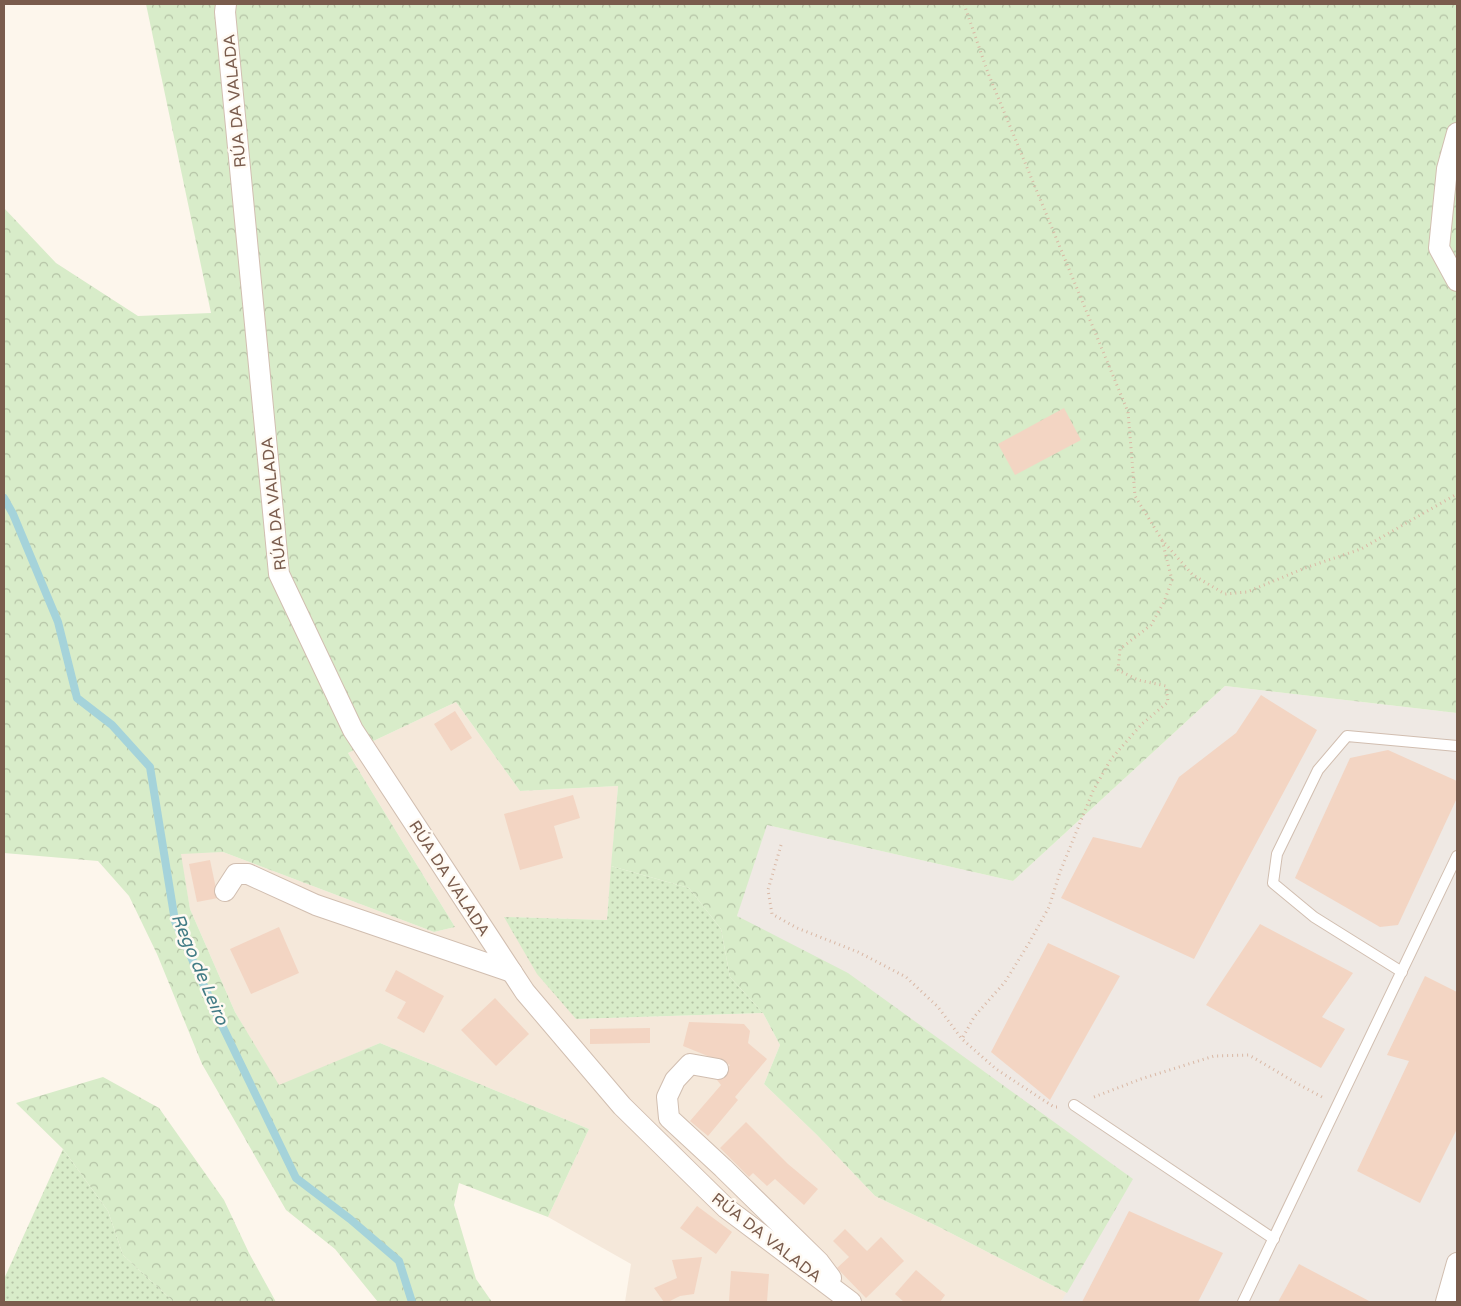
<svg xmlns="http://www.w3.org/2000/svg" width="1461" height="1306" viewBox="0 0 1461 1306" font-family="'Varela Round',sans-serif">
  <style>
    .residential { fill: #f5e8da }
    .industrial { fill: #efe9e4 }
    .grass { fill: url(#grass-dots) }
    .forest { fill: url(#forest-crowns) }
    .lines { fill: none; stroke-linecap: round; stroke-linejoin: round }
    .stream { stroke: #a5d3da; stroke-width: 8 }
    .building { fill: #f3d5c3 }
    .service-casing { stroke: #d1beb0; stroke-width: 12 }
    .minor-casing { stroke: #d1beb0; stroke-width: 22 }
    .path { stroke: #d9b8a5; stroke-width: 3; stroke-dasharray: 1 4; stroke-linecap: butt }
    .service { stroke: #fff; stroke-width: 10 }
    .minor { stroke: #fff; stroke-width: 20 }
    .labels { text-anchor: middle; stroke-width: 5; stroke-linejoin: round; paint-order: stroke }
    .street-label { font-size: 16px; fill: #7a5c4d; stroke: #fffaf3 }
    .water-label { font-size: 18px; font-style: italic; fill: #437c86; stroke: #fffaf3 }
  </style>
  <defs>
    <pattern id="grass-dots" width="8" height="8" patternUnits="userSpaceOnUse" patternTransform="scale(1.25)"><rect width="8" height="8" fill="#d8ecc9"/><path d="M2 2h.1M6 6h.1" fill="none" stroke="#b4c2a5" stroke-width="1.8" stroke-linecap="round"/></pattern>
    <pattern id="forest-crowns" width="20" height="18" patternUnits="userSpaceOnUse" patternTransform="scale(1.25)"><rect width="20" height="18" fill="#d8ecc9"/><path d="M2 6a3 3 0 1 1 6 0M12 15a3 3 0 1 1 6 0" fill="none" stroke="#b4c2a5"/></pattern>
  </defs>
  <rect width="100%" height="100%" fill="#fdf6ec"/>
  <path class="residential" d="M456 702 520 791 618 786 607 920 505 917 576 1019 763 1013 780 1045 764 1084 817 1135 875 1196 939 1227 1067 1293 1061 1302H625L631 1264 548 1217 589 1129 380 1043 279 1086 235 1012 190 909 180 853 223 852 434 932 455 927 348 753Z"/>
  <path class="industrial" d="M1225 686 1457 713V1263L1446 1302H1061L1132 1179 737 916 763 824 1013 881Z"/>
  <g class="grass">
    <path d="M611 866 689 888 721 929 730 977 763 1013 576 1019 537 974 504 917 607 920Z"/>
    <path d="M63 1149 108 1211 123 1255 174 1302H4V1279Z"/>
  </g>
  <g class="forest">
    <path d="M146 4H1457V713L1225 686 1013 881 767 825 737 916 848 973 1133 1179 1067 1293 939 1227 875 1196 817 1135 764 1084 780 1045 763 1013 730 977 721 929 689 888 611 866 618 786 520 791 456 702 348 753 455 927 434 932 223 852 181 854 190 909 235 1012 279 1085 380 1043 589 1129 548 1217 459 1183 454 1205 476 1279 492 1302H378L335 1249 286 1210 202 1064 157 954 129 896 98 861 4 853V208L56 263 138 316 211 313Z"/>
    <path d="M103 1077 159 1108 224 1200 249 1253 276 1302H174L123 1255 108 1211 63 1149 16 1103Z"/>
  </g>
  <g class="lines">
    <path class="stream" d="M4 498 13 514 58 622 77 698 112 725 150 767 175 921 218 1017 296 1178 350 1219 399 1261 412 1302"/>
  </g>
  <g class="building">
    <path d="M1064 408 1081 440 1015 475 998 444Z"/>
    <path d="M1261 695 1317 730 1194 959 1061 898 1093 837 1141 848 1179 777 1236 733Z"/>
    <path d="M455 711 472 738 451 751 434 724Z"/>
    <path d="M1388 750 1457 781V798L1398 925 1380 927 1295 878 1350 758Z"/>
    <path d="M573 795 580 818 554 826 563 858 520 870 504 814Z"/>
    <path d="M210 860 218 898 197 902 189 864Z"/>
    <path d="M1260 924 1353 973 1322 1017 1345 1029 1321 1068 1206 1005Z"/>
    <path d="M279 927 299 973 251 994 230 949Z"/>
    <path d="M1048 943 1120 976 1050 1100 991 1052Z"/>
    <path d="M396 970 444 996 424 1033 397 1018 406 1002 385 991Z"/>
    <path d="M1425 976 1457 992V1129L1420 1203 1357 1171 1409 1061 1387 1055Z"/>
    <path d="M495 998 529 1034 496 1066 461 1030Z"/>
    <path d="M689 1022 744 1024 750 1031 748 1043 767 1059 735 1097 738 1100 708 1136 690 1121 721 1085 717 1080 730 1065 683 1046Z"/>
    <path d="M650 1028V1043L590 1044V1029Z"/>
    <path d="M746 1122 788 1164 818 1189 804 1205 775 1179 767 1186 753 1173 749 1177 720 1148Z"/>
    <path d="M697 1206 732 1232 716 1254 680 1228Z"/>
    <path d="M1129 1211 1223 1253 1198 1302H1082Z"/>
    <path d="M845 1229 867 1251 881 1237 904 1261 866 1298 837 1268 849 1257 833 1241Z"/>
    <path d="M702 1257 694 1294 680 1296 668 1302H664L654 1288 677 1278 672 1260Z"/>
    <path d="M1299 1264 1371 1302H1278Z"/>
    <path d="M916 1270 945 1295 940 1302H904L895 1294Z"/>
    <path d="M731 1271 769 1274 767 1302H729Z"/>
  </g>
  <g class="lines">
    <defs>
      <g id="service">
        <path d="M1402 972 1314 917 1273 883 1277 854 1318 770 1347 736 1457 746"/>
        <path d="M1074 1105 1274 1239"/>
        <path d="M1243 1302 1457 856"/>
      </g>
      <g id="minor">
        <path d="M226 4 225 12 279 574 353 730 525 992 622 1106 726 1208 851 1302"/>
        <path d="M1457 133 1447 169 1439 248 1457 281"/>
        <path d="M225 891 236 874H248L316 905 512 972"/>
        <path d="M718 1069 690 1064 675 1080 667 1097 669 1118 723 1168 819 1262 831 1278"/>
        <path d="M1446 1302 1457 1263"/>
      </g>
    </defs>
    <use href="#service" class="service-casing"/>
    <use href="#minor" class="minor-casing"/>
    <g class="path">
      <path d="M964 4 988 73 1128 412 1135 496 1162 540 1193 575 1225 594 1247 592 1305 568 1361 549 1457 494"/>
      <path d="M781 845 768 890 772 914 797 928 858 952 906 977 938 1007 962 1039"/>
      <path d="M1094 1097 1141 1079 1214 1056 1249 1055 1298 1084 1322 1097"/>
      <path d="M1057 1107H1054L996 1069 962 1039 974 1017 1005 982 1029 943 1049 907 1060 872 1093 791 1111 759 1142 724 1168 702 1166 686 1138 680 1118 670 1120 649 1151 625 1164 602 1172 580 1162 540"/>
    </g>
    <use href="#service" class="service"/>
    <use href="#minor" class="minor"/>
  </g>
  <g class="labels">
    <g class="street-label">
      <text transform="translate(234 101) rotate(-95)" y="6">RÚA DA VALADA</text>
      <text transform="translate(273 504) rotate(-96)" y="6">RÚA DA VALADA</text>
      <text transform="translate(450 878) rotate(57)" y="6">RÚA DA VALADA</text>
      <text transform="translate(767 1237) rotate(38)" y="6">RÚA DA VALADA</text>
    </g>
    <g class="water-label">
      <text transform="translate(200 969) rotate(67)" y="6">Rego de Leiro</text>
    </g>
  </g>
  <rect width="1461" height="1306" fill="none" stroke="#7a5c4d" stroke-width="10"/>
</svg>
